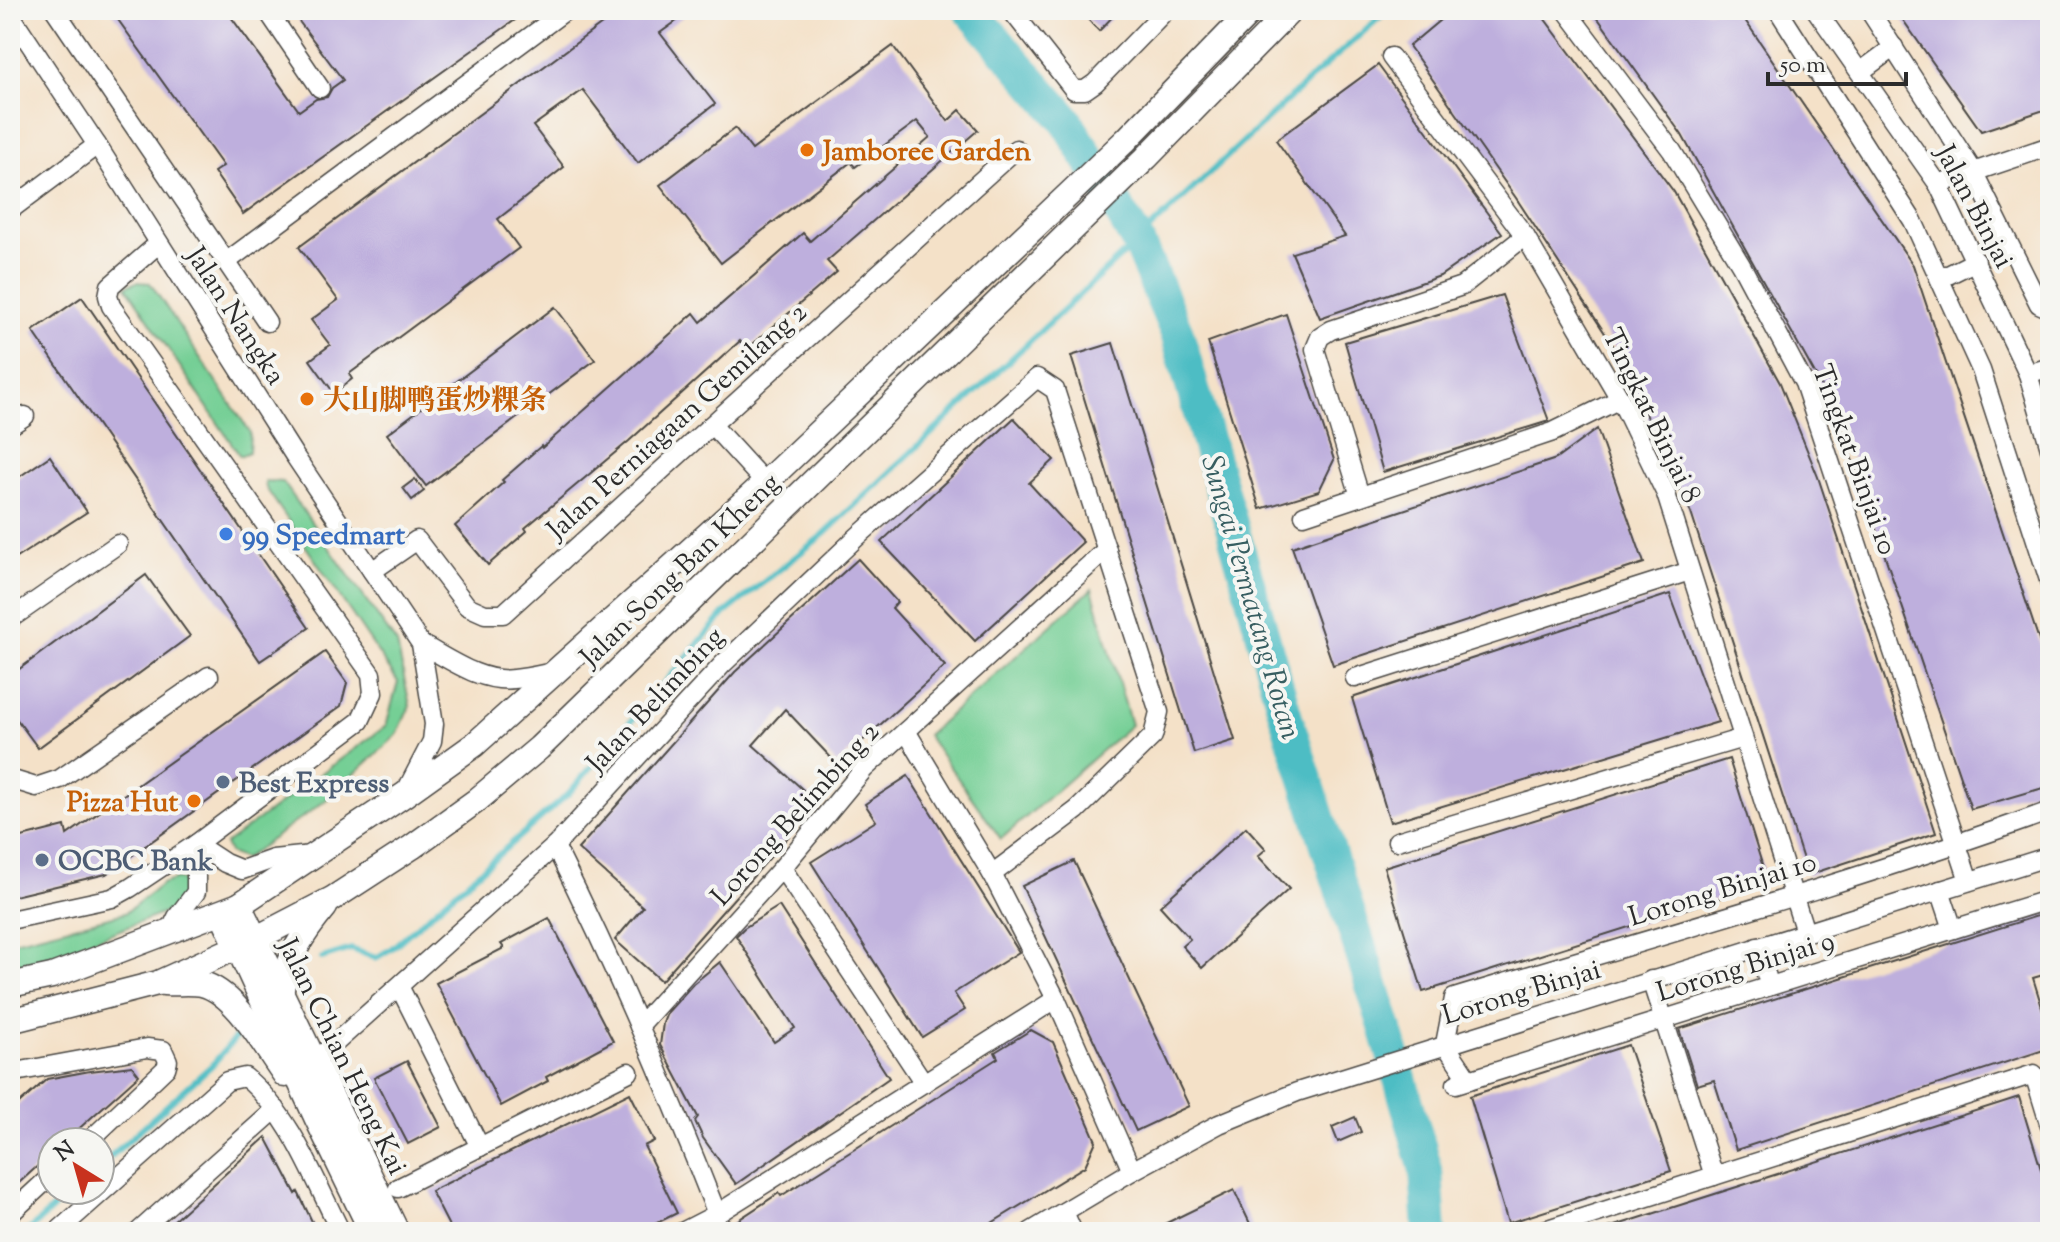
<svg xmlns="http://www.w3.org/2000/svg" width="2060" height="1242" viewBox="0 0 2060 1242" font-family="'Sorts Mill Goudy','Noto Serif SC',serif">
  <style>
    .green { fill: #75cf95; stroke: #507d60; stroke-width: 2 }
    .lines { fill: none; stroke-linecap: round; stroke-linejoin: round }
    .stream { stroke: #4ebdc4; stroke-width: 6 }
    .river { stroke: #4ebdc4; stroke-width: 34 }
    .building { fill: #beafdd }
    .minor-casing { stroke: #494643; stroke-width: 21 }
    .major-casing { stroke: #494643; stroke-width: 27 }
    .minor { stroke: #fff; stroke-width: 18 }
    .major { stroke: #fff; stroke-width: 24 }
    .food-dot { fill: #e8710a; stroke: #f6f6f2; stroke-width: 3 }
    .shop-dot { fill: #3f7fe0; stroke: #f6f6f2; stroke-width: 3 }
    .service-dot { fill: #5c6f8a; stroke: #f6f6f2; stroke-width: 3 }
    .labels { text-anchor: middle; stroke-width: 8; stroke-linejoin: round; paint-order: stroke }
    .food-label { font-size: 28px; font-weight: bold; fill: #c56008; stroke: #f6f6f2; text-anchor: start }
    .street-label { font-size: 28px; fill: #2b2b2b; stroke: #f6f6f2 }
    .shop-label { font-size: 28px; font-weight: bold; fill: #366cbe; stroke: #f6f6f2; text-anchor: start }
    .service-label { font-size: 28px; font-weight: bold; fill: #4e5e75; stroke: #f6f6f2; text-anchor: start }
    .water-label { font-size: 30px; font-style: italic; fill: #375e61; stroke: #f6f6f2 }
  </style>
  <rect width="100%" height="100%" fill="#f6f6f2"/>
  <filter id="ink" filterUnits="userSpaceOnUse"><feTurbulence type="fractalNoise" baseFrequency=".0125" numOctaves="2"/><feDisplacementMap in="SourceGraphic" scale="16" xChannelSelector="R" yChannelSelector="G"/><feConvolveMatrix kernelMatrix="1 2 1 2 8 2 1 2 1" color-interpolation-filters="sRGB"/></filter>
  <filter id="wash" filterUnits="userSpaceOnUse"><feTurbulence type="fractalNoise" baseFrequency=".006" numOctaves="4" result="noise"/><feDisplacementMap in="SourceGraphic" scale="32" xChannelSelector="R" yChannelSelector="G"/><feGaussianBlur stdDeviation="1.8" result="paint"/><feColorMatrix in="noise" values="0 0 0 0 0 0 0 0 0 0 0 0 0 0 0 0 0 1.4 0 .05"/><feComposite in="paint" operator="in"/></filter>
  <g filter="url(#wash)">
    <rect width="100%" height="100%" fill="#f4e1c8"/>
    <g class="green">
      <path d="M137 282 150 283 250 432 249 452 240 456 126 286Z"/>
      <path d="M265 481 283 482 397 644 410 706 397 735 325 801 244 859 229 853 225 844 386 726 398 682 266 488Z"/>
      <path d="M1092 589 1131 725 1001 839 927 735Z"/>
      <path d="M177 879 186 882 188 888 172 910 39 961 10 969V942L125 913 162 884Z"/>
    </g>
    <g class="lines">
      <g class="stream">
        <path d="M322 958 351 949 376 958 392 948 568 794 724 614 824 534 1308 81 1388 10"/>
        <path d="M100 1166 212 1065 237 1036"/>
        <path d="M27 1232 73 1190"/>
      </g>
      <path class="river" d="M970 10 1065 119 1137 240 1177 333 1286 717 1384 1023 1426 1170 1430 1232"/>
    </g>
    <g id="blocks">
      <g class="building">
        <path d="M111 10H226L299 111 316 99 327 97 332 88 343 80 298 20 311 10H529L243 214 214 172 223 166Z"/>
        <path d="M621 10H692L660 33 715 104 638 163 583 90 533 126 564 167 498 219 519 248 349 374 352 379 334 393 310 360 330 345 311 320 338 300 299 247Z"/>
        <path d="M1079 10H1119L1099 31Z"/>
        <path d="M1452 10H1538L1674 192 1780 383 1818 477 1936 833 1808 875 1691 513 1614 347 1516 198 1409 46Z"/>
        <path d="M1592 10H1738L1913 265 2050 673V786L1971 809 1836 412 1682 135Z"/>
        <path d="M1896 10H2050V108L1981 131Z"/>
        <path d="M893 46 948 121 960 110 978 130 827 261 837 272 747 349 740 341 629 441 525 528 527 531 488 565 455 526 504 482 502 480 541 446 542 448 694 313 701 322 803 233 810 241 930 137 917 121 855 167 851 162 721 263 660 185 735 128 752 150Z"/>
        <path d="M1378 65 1502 233 1440 276 1320 318 1292 253 1345 236 1276 140Z"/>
        <path d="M1502 295 1549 421 1383 472 1345 342Z"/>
        <path d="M82 297 309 628 260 661 33 331Z"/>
        <path d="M555 307 595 360 426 486 387 434Z"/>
        <path d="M1286 314 1334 460 1319 491 1260 509 1208 342Z"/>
        <path d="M1113 343 1235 740 1194 753 1071 356Z"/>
        <path d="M1014 418 1054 460 1029 483 1083 542 975 641 881 542Z"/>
        <path d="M1597 429 1644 563 1333 665 1292 547 1556 459Z"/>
        <path d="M50 456 87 512 10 562V483Z"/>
        <path d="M415 479 424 491 412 500 403 488Z"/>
        <path d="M858 559 897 602 892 608 945 666 837 764 785 709 753 745 818 803 661 981 615 940 643 907 578 849 735 672Z"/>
        <path d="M146 575 190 636 38 748 10 710V676Z"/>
        <path d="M1670 594 1718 722 1390 822 1352 698Z"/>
        <path d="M325 652 347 683 341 706 106 874 10 897V840L65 826 67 835Z"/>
        <path d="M1729 759 1768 883 1423 992 1384 867Z"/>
        <path d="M908 776 1019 952 954 993 965 1010 922 1037 811 862 876 821 865 804Z"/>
        <path d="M1246 827 1266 849 1258 856 1289 889 1202 968 1182 946 1190 939 1160 906Z"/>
        <path d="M1074 861 1189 1106 1136 1131 1022 886Z"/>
        <path d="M779 906 889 1078 736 1184 703 1138 695 1121 698 1117 660 1045 663 1023 667 1013 693 984 720 962 774 1042 795 1028 736 936 744 928Z"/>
        <path d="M2050 912V973L2033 978 2050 1033V1048L1736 1150 1714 1080 1697 1085 1679 1029Z"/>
        <path d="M549 918 613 1041 546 1077 548 1081 501 1106 436 983 504 948 501 944Z"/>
        <path d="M1031 1030 1053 1042 1096 1141 1085 1166 977 1232H720L779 1193 781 1196 998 1058 995 1052Z"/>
        <path d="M1628 1045 1671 1171 1508 1223 1470 1096Z"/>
        <path d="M407 1061 441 1127 408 1144 374 1078Z"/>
        <path d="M132 1066 139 1075 64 1142H52V1153L10 1191V1112L47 1079 90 1071Z"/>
        <path d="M630 1093 654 1141 644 1146 677 1213 639 1232H452L431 1191Z"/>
        <path d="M2019 1097 2050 1199V1228L2038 1232H1605V1229Z"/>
        <path d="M1355 1117 1361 1132 1338 1142 1332 1127Z"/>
        <path d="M266 1137 296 1194 298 1192 317 1232H161Z"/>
        <path d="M1234 1190 1254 1232H1148Z"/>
      </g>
    </g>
  </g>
  <g filter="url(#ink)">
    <use href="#blocks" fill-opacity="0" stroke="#494643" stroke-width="2"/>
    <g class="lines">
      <defs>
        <g id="minor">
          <path d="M55 10 267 322"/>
          <path d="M267 10 320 88"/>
          <path d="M1011 10 1074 90H1085L1095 83 1166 10"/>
          <path d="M1566 10 1672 151 1741 265 1804 383 1969 881"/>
          <path d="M1778 10 1913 221 1981 370 2050 583"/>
          <path d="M1816 10 1938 184 2028 374 2050 448"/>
          <path d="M1869 10 1973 171 2039 304 2050 309"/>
          <path d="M10 14 97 145 294 455 421 644 434 724 432 741 405 793"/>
          <path d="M1391 57 1525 236 1620 399 1666 494 1805 932"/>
          <path d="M1860 72 1894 47"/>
          <path d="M1938 184 2050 146"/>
          <path d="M10 210 97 145"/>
          <path d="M226 262 566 10"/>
          <path d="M1940 279 1976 261"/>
          <path d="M2028 374 2050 367"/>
          <path d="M712 425 765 483"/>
          <path d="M10 426 25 416"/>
          <path d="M1360 496 1315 349 1320 337 1331 330 1462 286 1525 236"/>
          <path d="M1304 515 1553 432 1620 399"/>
          <path d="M372 571 417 540 467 606 485 614H503L1016 149"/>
          <path d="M10 619 118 544"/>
          <path d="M421 644C449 659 481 683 514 679 529 678 543 674 558 671"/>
          <path d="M1355 678 1690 571"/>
          <path d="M906 731 992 874 1056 999 1132 1171"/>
          <path d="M10 779 36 787 60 779 209 676"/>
          <path d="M1397 841 1743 738"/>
          <path d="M196 844 225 863 242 870 273 859 312 855"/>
          <path d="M555 846C615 966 668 1089 717 1214"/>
          <path d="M782 868 924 1083"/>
          <path d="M1940 890 1953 929"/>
          <path d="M10 920 112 898 130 888 196 844 360 721 373 693 371 674 111 306 108 296 110 286 158 244"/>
          <path d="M169 933 177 917 196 892V844"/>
          <path d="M1757 947 1770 986"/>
          <path d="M1651 980 1714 1176"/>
          <path d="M400 988 480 1147"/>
          <path d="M639 1026 782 868 864 769 1107 549"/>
          <path d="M314 1062 555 846 723 664 857 537 1037 378 1055 390 1159 712 1153 736 1077 810 992 874"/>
          <path d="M10 1073 147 1048 163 1050 168 1061 166 1068 88 1142"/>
          <path d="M1469 1080 1445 1044 1454 998C1653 938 1854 882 2050 811"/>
          <path d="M1456 1084 2050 899"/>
          <path d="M398 1188 629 1072"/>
          <path d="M1064 1212 1073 1232"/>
          <path d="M10 1214 52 1175"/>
          <path d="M57 1232 227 1081 245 1077C292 1116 314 1179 341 1232"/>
          <path d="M138 1232 276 1109"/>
          <path d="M682 1232 717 1214 1056 999"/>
          <path d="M1030 1232 1132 1171 1219 1124 1297 1092 2050 856"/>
          <path d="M1538 1232 2034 1074 2050 1126"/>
        </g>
        <g id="major">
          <path d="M239 905 397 1232"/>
          <path d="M222 913 317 1119 372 1232"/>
          <path d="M164 983C176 984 190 982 202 984 236 992 265 1048 285 1075"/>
          <path d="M10 985 52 976 239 905 404 795 474 745 765 483 1126 140 1252 10"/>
          <path d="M281 992C290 954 300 937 325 907"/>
          <path d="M10 1021 158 983 255 939 332 899 412 847 476 801 539 748 1146 158 1291 10"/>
        </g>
      </defs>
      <use href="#minor" class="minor-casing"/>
      <use href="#major" class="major-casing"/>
      <use href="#minor" class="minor"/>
      <use href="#major" class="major"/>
    </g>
  </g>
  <g class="food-dot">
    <circle cx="807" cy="150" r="8"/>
    <circle cx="307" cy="399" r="8"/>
    <circle cx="194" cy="801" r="8"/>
  </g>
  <circle class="shop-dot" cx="226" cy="534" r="8"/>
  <g class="service-dot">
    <circle cx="223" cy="782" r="8"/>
    <circle cx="42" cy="860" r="8"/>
  </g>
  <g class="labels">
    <g class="food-label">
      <text x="823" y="160">Jamboree Garden</text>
      <text x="323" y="409">大山脚鸭蛋炒粿条</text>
      <text x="178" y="811" text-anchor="end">Pizza Hut</text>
    </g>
    <g class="street-label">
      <text transform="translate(1976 206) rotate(62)" y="10">Jalan Binjai</text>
      <text transform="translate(237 315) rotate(57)" y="10">Jalan Nangka</text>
      <text transform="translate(1653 415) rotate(64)" y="10">Tingkat Binjai 8</text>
      <text transform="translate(676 420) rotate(-42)" y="10">Jalan Perniagaan Gemilang 2</text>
      <text transform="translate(1856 459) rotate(70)" y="10">Tingkat Binjai 10</text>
      <text transform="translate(679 569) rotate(-44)" y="10">Jalan Song Ban Kheng</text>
      <text transform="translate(654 699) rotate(-47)" y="10">Jalan Belimbing</text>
      <text transform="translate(794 813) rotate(-48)" y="10">Lorong Belimbing 2</text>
      <text transform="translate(1722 888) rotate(-17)" y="10">Lorong Binjai 10</text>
      <text transform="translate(1745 965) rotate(-17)" y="10">Lorong Binjai 9</text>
      <text transform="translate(1521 991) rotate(-17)" y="10">Lorong Binjai</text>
      <text transform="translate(344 1056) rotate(64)" y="10">Jalan Chian Heng Kai</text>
    </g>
    <g class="shop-label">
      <text x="242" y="544">99 Speedmart</text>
    </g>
    <g class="service-label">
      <text x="239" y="792">Best Express</text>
      <text x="58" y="870">OCBC Bank</text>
    </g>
    <g class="water-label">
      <text transform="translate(1252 597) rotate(74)" y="10">Sungai Permatang Rotan</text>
    </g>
  </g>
  <rect width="2060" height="1242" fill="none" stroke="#f6f6f2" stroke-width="40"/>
  <g transform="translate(76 1166) rotate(323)"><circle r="38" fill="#f6f6f2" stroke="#a5a5a2" stroke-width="2"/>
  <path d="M0-6L14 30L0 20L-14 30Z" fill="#c8321e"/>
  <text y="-12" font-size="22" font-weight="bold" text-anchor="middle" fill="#2b2b2b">N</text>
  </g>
  <path d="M1768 72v12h138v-12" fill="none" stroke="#2b2b2b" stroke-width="4"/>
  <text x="1780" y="72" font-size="24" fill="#2b2b2b" stroke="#f6f6f2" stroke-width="6" paint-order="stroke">50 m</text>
</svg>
